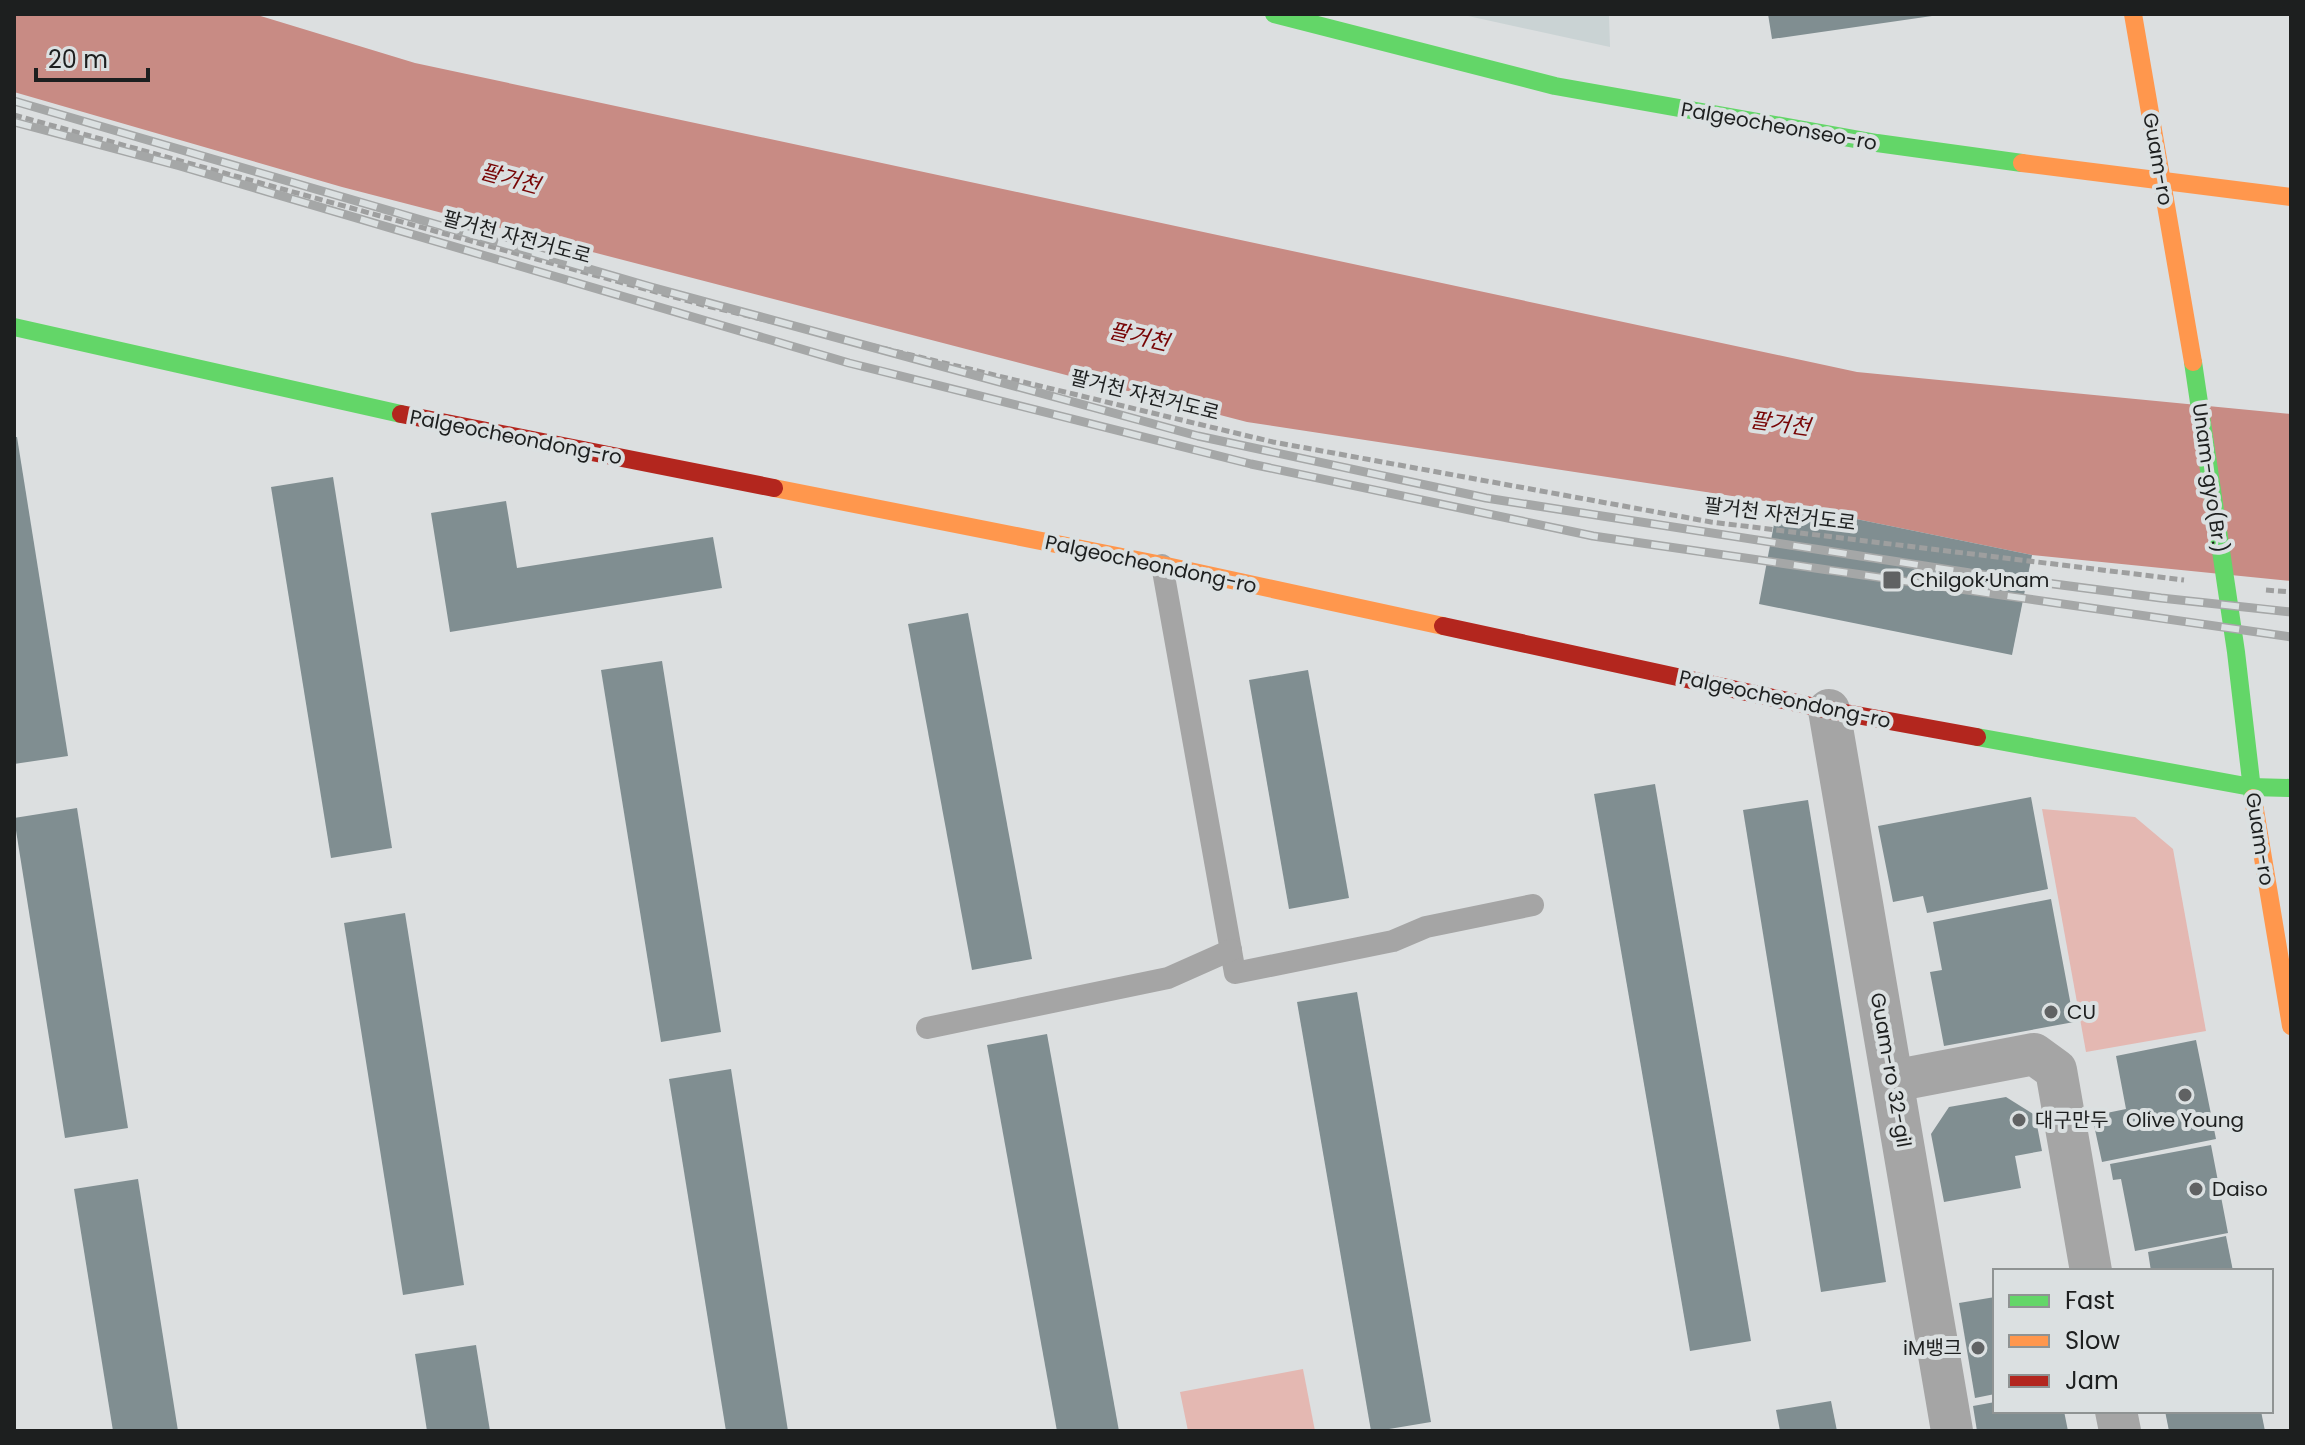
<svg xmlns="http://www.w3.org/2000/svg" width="2305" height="1445" viewBox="0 0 2305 1445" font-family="Poppins,'Noto Sans KR',sans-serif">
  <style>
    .built { fill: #cad3d4 }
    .green { fill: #e4b8b2 }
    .water { fill: #c88b84 }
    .building { fill: #808e91 }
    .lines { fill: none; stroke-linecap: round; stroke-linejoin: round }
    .path { stroke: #9e9f9f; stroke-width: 5; stroke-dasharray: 8 4; stroke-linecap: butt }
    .lane { stroke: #a5a5a5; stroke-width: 22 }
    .street { stroke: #a5a5a5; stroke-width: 42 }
    .fast { stroke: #63d668; stroke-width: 18 }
    .slow { stroke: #ff974d; stroke-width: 18 }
    .jam { stroke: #b3261e; stroke-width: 18 }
    .rail-casing { stroke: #a5a7a7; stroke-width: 9 }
    .rail { stroke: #dbe0e1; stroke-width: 6; stroke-dasharray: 18; stroke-linecap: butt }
    .poi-dot { fill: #606263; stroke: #dbe0e1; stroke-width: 3 }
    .labels { text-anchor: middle; stroke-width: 8; stroke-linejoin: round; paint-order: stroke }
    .street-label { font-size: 20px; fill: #1d1f1f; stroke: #dbe0e1 }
    .poi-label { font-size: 20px; fill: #1d1f1f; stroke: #dbe0e1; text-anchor: start }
    .water-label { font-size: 22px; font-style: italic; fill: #770404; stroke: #dbe0e1 }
  </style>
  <rect width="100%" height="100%" fill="#dcdfe0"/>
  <path class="built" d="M1459 14H1609L1610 47Z"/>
  <g class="green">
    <path d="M2042 809 2135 817 2173 849 2206 1031 2086 1052Z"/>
    <path d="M1303 1369 1315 1431H1188L1180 1392Z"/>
  </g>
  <path class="water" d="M14 14H254L415 63 1857 372 2291 414V581L2032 555 1778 503 1247 422 342 187 14 92Z"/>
  <g class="building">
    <path d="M1768 14H1932V16L1772 39Z"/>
    <path d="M14 437H17L68 756 14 764Z"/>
    <path d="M333 477 392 848 331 858 271 487Z"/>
    <path d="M506 501 517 568 713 537 722 588 450 632 431 513Z"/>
    <path d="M1778 503 2032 555 2012 655 1759 604Z"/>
    <path d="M968 613 1032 959 972 970 908 624Z"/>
    <path d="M662 661 721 1032 661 1042 601 670Z"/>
    <path d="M1308 670 1349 898 1289 909 1249 680Z"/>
    <path d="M1655 784 1751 1341 1690 1351 1594 794Z"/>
    <path d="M2031 797 2048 889 1927 913 1923 896 1893 902 1878 826Z"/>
    <path d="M1808 800 1886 1282 1821 1292 1743 810Z"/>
    <path d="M77 808 128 1128 65 1138 14 818Z"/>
    <path d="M2051 899 2074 1022 1944 1046 1930 972 1942 970 1933 922Z"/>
    <path d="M405 913 464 1285 403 1295 344 923Z"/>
    <path d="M1357 992 1431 1422 1377 1431H1371L1297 1002Z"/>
    <path d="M1047 1034 1119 1431H1057L987 1045Z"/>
    <path d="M2196 1040 2216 1139 2102 1162 2092 1116 2126 1109 2116 1056Z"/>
    <path d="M731 1069 788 1431H726L669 1079Z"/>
    <path d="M2006 1097 2035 1115 2042 1151 2015 1156 2021 1188 1944 1202 1931 1134 1949 1107Z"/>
    <path d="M2211 1145 2228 1233 2135 1251 2121 1179 2113 1180 2110 1164Z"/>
    <path d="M138 1179 178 1431H113L74 1189Z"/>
    <path d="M2226 1236 2233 1271H2151L2148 1252Z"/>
    <path d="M1995 1297V1394L1975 1398 1959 1303Z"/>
    <path d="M476 1345 490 1431H427L415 1354Z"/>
    <path d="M1831 1401 1837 1431H1780L1776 1410Z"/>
    <path d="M1995 1402V1411H2064L2068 1431H1977L1973 1406Z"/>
    <path d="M2165 1411H2261L2265 1431H2169Z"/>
  </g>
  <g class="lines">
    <g class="path">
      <path d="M14 115 703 305 1273 442 1711 522 2184 580"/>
      <path d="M2266 590 2291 592"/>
    </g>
    <g class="lane">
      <path d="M1162 565 1235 973 1393 941 1426 927 1533 905"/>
      <path d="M927 1028 1168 978 1231 950"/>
    </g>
    <g class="street">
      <path d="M1829 710 1952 1431"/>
      <path d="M1893 1081 2034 1054 2056 1070 2091 1271"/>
      <path d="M2116 1411 2120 1431"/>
    </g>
    <g class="fast">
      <path d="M1274 14 1555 86 1877 143 2022 163"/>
      <path d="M14 327 401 414"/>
      <path d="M2193 362 2236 652 2253 798"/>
      <path d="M1977 737 2251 787 2291 788"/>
    </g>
    <g class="slow">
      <path d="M2133 14 2193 362"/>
      <path d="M2022 163 2291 197"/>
      <path d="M774 488 1162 565 1443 626"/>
      <path d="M2253 798 2291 1026"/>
    </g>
    <g class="jam">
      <path d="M401 414 774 488"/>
      <path d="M1443 626 1829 710 1977 737"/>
    </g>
    <defs>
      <g id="rail">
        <path d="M14 101 651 287 1198 436 1486 498 1970 573 2161 598 2291 612"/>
        <path d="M14 122 180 166 849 363 1251 464 1593 536 2291 637"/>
      </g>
    </defs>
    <use href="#rail" class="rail-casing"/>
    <use href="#rail" class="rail"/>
  </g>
  <g class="poi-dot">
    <rect x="1882" y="570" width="20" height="20" rx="4"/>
    <circle cx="2051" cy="1012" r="8"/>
    <circle cx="2185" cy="1095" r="8"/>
    <circle cx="2019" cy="1120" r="8"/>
    <circle cx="2196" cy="1189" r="8"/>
    <circle cx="1978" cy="1348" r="8"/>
  </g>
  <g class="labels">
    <g class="street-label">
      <text transform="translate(1779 126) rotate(10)" y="7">Palgeocheonseo-ro</text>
      <text transform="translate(2158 159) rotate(80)" y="7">Guam-ro</text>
      <text transform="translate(517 237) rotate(15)" y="7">팔거천 자전거도로</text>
      <text transform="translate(1145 395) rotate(14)" y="7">팔거천 자전거도로</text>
      <text transform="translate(516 437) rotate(11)" y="7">Palgeocheondong-ro</text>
      <text transform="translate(2210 478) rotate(82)" y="7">Unam-gyo(Br.)</text>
      <text transform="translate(1780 514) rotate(7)" y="7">팔거천 자전거도로</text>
      <text transform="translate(1151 564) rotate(12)" y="7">Palgeocheondong-ro</text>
      <text transform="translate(1785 699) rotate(12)" y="7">Palgeocheondong-ro</text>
      <text transform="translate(2260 839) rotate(81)" y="7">Guam-ro</text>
      <text transform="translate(1891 1070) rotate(80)" y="7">Guam-ro 32-gil</text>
    </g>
    <g class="poi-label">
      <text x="1910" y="587">Chilgok·Unam</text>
      <text x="2067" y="1019">CU</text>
      <text x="2035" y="1127">대구만두</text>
      <text x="2185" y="1127" text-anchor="middle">Olive Young</text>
      <text x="2212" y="1196">Daiso</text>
      <text x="1962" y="1355" text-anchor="end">iM뱅크</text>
    </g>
    <g class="water-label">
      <text transform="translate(510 178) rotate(15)" y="8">팔거천</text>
      <text transform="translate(1139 336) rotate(13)" y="8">팔거천</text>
      <text transform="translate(1780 423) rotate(8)" y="8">팔거천</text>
    </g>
  </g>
  <rect width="2305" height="1445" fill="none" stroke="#1d1f1f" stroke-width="32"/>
  <rect x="1993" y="1269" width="280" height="144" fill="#dbe0e1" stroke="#8f9393" stroke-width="2"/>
  <rect x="2009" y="1295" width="40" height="12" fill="#63d668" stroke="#8f9393" stroke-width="2"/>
  <text x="2065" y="1309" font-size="24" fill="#1d1f1f">Fast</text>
  <rect x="2009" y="1335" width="40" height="12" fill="#ff974d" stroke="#8f9393" stroke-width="2"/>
  <text x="2065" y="1349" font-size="24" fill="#1d1f1f">Slow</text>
  <rect x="2009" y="1375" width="40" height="12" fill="#b3261e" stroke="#8f9393" stroke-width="2"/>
  <text x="2065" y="1389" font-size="24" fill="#1d1f1f">Jam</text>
  <path d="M36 68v12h112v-12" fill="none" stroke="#1d1f1f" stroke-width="4"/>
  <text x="48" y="68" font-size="24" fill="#1d1f1f" stroke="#dbe0e1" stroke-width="6" paint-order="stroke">20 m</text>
</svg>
